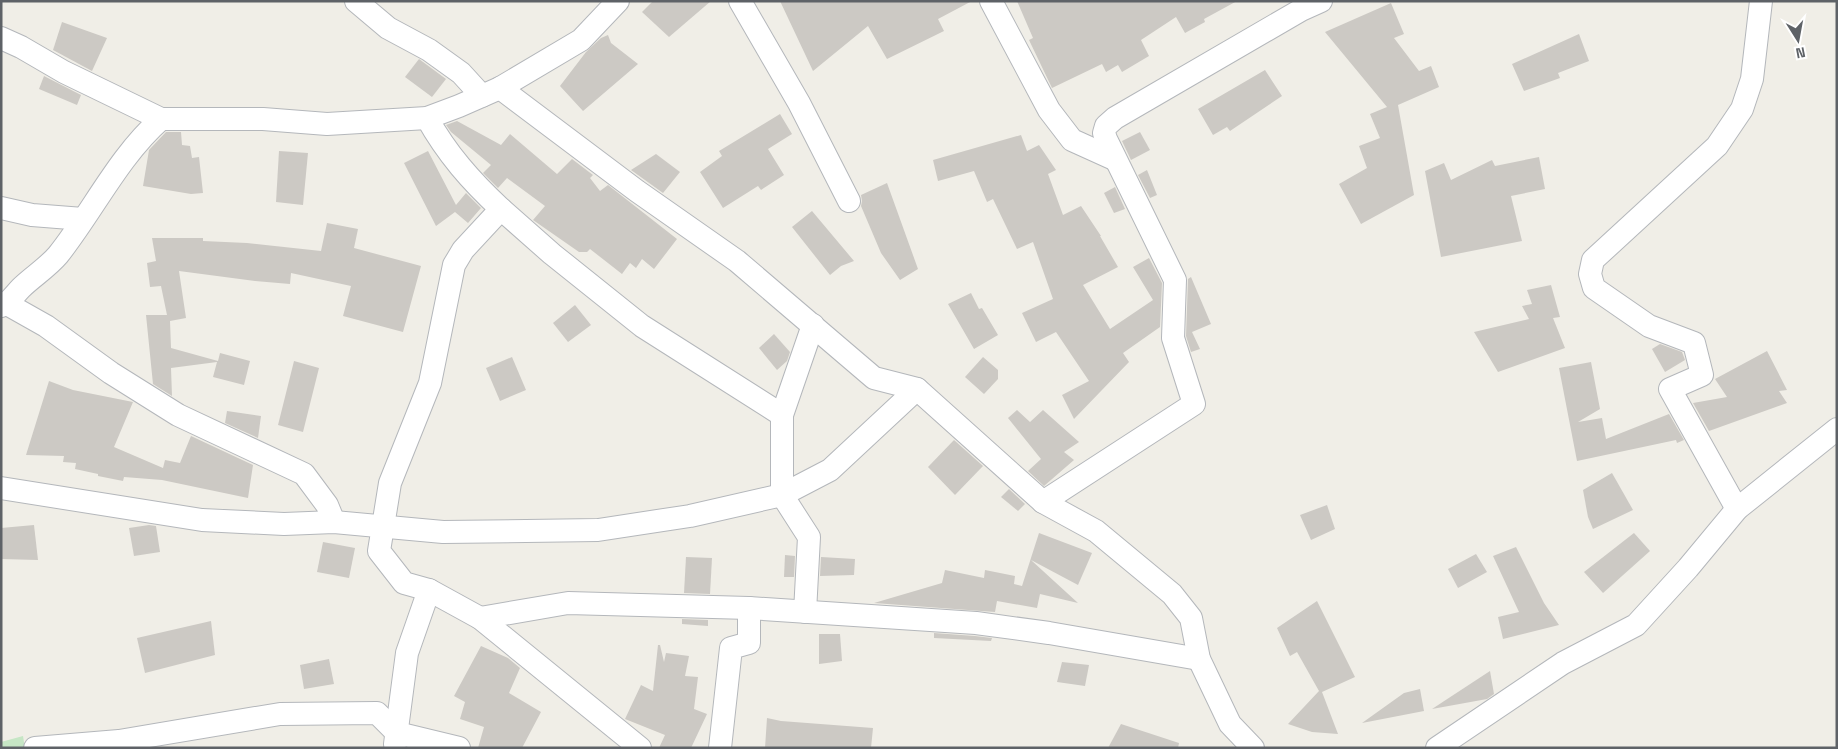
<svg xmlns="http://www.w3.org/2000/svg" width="1838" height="749" viewBox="0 0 1838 749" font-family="'Space Grotesk',sans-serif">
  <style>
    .green { fill: #c6e6c5 }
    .building { fill: #ccc9c4 }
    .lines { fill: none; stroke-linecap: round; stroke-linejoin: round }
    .minor-casing { stroke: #b4b7bb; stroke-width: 24 }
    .minor { stroke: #fff; stroke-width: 22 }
  </style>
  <rect width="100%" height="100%" fill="#f0eee7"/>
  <path class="green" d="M23 736 25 748H1V742Z"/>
  <g class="building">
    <path d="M653 1H711L669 37 642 12Z"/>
    <path d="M780 1H972L938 19 944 31 887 59 868 26 813 71Z"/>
    <path d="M1017 1H1237L1204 19 1205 22 1185 33 1176 17 1141 40 1149 56 1122 72 1118 65 1106 72 1102 64 1052 88 1029 40 1033 38Z"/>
    <path d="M1391 3 1404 34 1394 38 1419 71 1431 66 1439 87 1398 105 1414 195 1361 224 1339 184 1367 168 1359 146 1380 138 1370 114 1387 107 1325 32Z"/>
    <path d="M62 22 107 38 92 71 53 50Z"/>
    <path d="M1579 34 1589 61 1558 73 1560 78 1524 91 1512 64Z"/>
    <path d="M608 35 611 43 638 64 583 111 560 86 586 52 601 38Z"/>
    <path d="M419 59 446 79 432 97 405 77Z"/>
    <path d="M1265 70 1282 96 1230 131 1227 127 1213 135 1198 109Z"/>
    <path d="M44 76 81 95 77 105 39 89Z"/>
    <path d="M780 114 792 134 768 149 784 175 761 190 758 186 723 208 700 172 722 156 719 151Z"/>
    <path d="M457 121 501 145 510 134 557 174 572 159 593 175 590 178 600 191 608 185 677 239 654 269 642 259 636 268 630 263 622 274 590 249 587 252H579L533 220 545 206 507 178 498 188 483 173 491 165 451 132 446 125Z"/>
    <path d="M166 132H181L182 145 190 146 192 158 199 157 203 193 191 194 143 186 149 150Z"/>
    <path d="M1140 132 1150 150 1131 160 1122 141Z"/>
    <path d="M1021 135 1027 151 1039 145 1056 170 1048 174 1063 215 1081 206 1101 236H1100L1118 267 1083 285 1110 329 1153 300 1133 267 1149 258 1162 283 1160 327 1123 353 1129 362 1074 419 1062 395 1089 381 1056 332 1036 342 1022 313 1053 299 1033 242 1017 249 993 199 987 202 974 171 938 181 933 160Z"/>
    <path d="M279 151 308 153 303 205 276 202Z"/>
    <path d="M428 151 456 205 466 193 481 208 468 223 455 212 436 226 404 163Z"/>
    <path d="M656 154 680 172 663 193 631 170Z"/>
    <path d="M1539 157 1545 189 1511 196 1522 241 1441 257 1425 171 1444 163 1451 180 1492 160 1495 166Z"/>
    <path d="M1147 170 1157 195 1150 198 1138 175Z"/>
    <path d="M887 183 918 269 900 280 881 253 861 206 862 201 861 195Z"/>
    <path d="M1115 187 1125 209 1114 213 1104 193Z"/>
    <path d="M812 211 854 261 841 266 830 275 792 227Z"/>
    <path d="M327 223 358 229 354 248 421 266 403 332 343 316 351 286 291 273 290 284 255 281 179 271 186 318 170 321 171 348 218 361 220 353 250 361 244 385 213 377 217 362 171 368 172 396 153 384 146 315H167L161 286 150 287 147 263 156 261 152 238H203V241L247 243 321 251Z"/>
    <path d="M1191 277 1211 324 1192 332 1200 349 1191 352 1186 336 1188 279Z"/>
    <path d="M1551 285 1560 317 1553 318 1565 348 1498 372 1474 332 1529 319 1522 306 1532 304 1527 290Z"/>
    <path d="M971 293 979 309 982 308 998 335 974 349 948 304Z"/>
    <path d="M575 305 591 325 568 342 553 323Z"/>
    <path d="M774 334 790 352 787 361 777 370 759 348Z"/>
    <path d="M1660 344 1682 352 1685 360 1665 372 1652 349Z"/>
    <path d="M1767 351 1787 390 1779 391 1787 403 1709 431 1693 403 1727 397 1715 379Z"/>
    <path d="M512 357 526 390 500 401 486 368Z"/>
    <path d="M983 357 998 370V379L984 394 965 377Z"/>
    <path d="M294 361 319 368 303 432 278 425Z"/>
    <path d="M1591 362 1600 409 1578 422 1602 418 1606 439 1669 414 1684 440 1677 443 1676 440 1577 461 1559 368Z"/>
    <path d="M49 381 73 390 133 402 114 447 163 468 165 460 180 463 191 436 253 465 248 498 162 480 124 477 123 481 98 476V474L75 469 76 463 63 462 64 456 26 455Z"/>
    <path d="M1017 410 1030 422 1043 410 1079 442 1064 452 1074 460 1044 486 1028 471 1041 459 1008 418Z"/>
    <path d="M227 411 261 416 258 438 225 423Z"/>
    <path d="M954 440 983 466 955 495 928 467Z"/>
    <path d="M1612 473 1633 510 1593 529 1588 517 1583 490Z"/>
    <path d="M1009 489 1025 504 1018 511 1001 497Z"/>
    <path d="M1327 505 1335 529 1311 540 1300 515Z"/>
    <path d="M34 525 38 560 1 559V528Z"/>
    <path d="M149 525 156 526 160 552 134 556 129 528Z"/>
    <path d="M1039 533 1092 553 1078 585 1031 560 1078 603 1040 594 1037 608 997 601 995 612 874 603 942 583 945 570 984 578 985 570 1015 576 1014 584 1022 586Z"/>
    <path d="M1634 533 1650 551 1603 593 1584 572Z"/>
    <path d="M323 542 355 548 349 578 317 572Z"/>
    <path d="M1516 547 1544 603 1559 625 1503 639 1498 617 1519 612 1493 556Z"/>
    <path d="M1476 554 1487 572 1458 588 1448 569Z"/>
    <path d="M785 555 795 556 794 577H784Z"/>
    <path d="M686 557 712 558 710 594 684 593Z"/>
    <path d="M821 557 855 559 854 575 820 576Z"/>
    <path d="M1317 601 1355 677 1322 692 1338 734 1312 732 1288 724 1319 691 1297 652 1290 656 1277 628Z"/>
    <path d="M682 619 708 620V626L682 624Z"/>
    <path d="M211 621 215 655 145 673 137 638Z"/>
    <path d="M934 633 975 636 992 638 991 641 934 638Z"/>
    <path d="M819 634H840L842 661 819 664Z"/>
    <path d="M658 645H660L664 662 666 653 689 656 685 676 698 677 694 709 707 714 691 748H659L665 735 625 719 641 685 653 691Z"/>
    <path d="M481 646 508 658 520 668 509 693 541 712 522 748H478L484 727 460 719 465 702 454 696Z"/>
    <path d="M329 659 334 684 304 689 300 665Z"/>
    <path d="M1062 662 1089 665 1085 686 1057 682Z"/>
    <path d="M1490 671 1494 694 1487 699 1432 709Z"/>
    <path d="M1420 689 1424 711 1362 723 1404 693Z"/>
    <path d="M767 718 781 721 873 728 871 748H765Z"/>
    <path d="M1121 724 1179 743 1178 748H1108Z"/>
  </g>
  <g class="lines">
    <defs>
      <g id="minor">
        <path d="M356 1 388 28 429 50 461 73 482 96"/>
        <path d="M740 1 799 103 849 201"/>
        <path d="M991 1 1049 110 1072 140 1114 159"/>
        <path d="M1 38 21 47 64 72 161 119"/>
        <path d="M500 88 637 191 737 261 874 378 917 389 1043 502 1096 531 1172 594 1191 618 1199 659 1230 724 1253 748"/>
        <path d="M427 118C447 154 471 181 501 209L463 250 454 265 430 383 390 483 379 551 404 583 429 590 480 618 640 748"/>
        <path d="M1 208 32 215 83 219"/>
        <path d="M501 209 552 254 642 326 782 415V495L809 537 805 612"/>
        <path d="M7 304 46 326 111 373 178 415 304 474 327 505 334 522"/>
        <path d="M1 306C10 303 14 295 21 288 32 277 47 268 58 255 93 211 118 157 161 119H263L327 124 427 118 459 106 500 88 581 40 618 1"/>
        <path d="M782 415 813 325"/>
        <path d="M1 488 202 520 284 524 334 522 443 532 598 530 690 516 782 495 830 470 917 389"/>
        <path d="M1043 502 1194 404 1173 338 1175 280 1106 139 1104 133 1106 126 1115 118 1301 10 1321 1"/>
        <path d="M1737 509 1670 389 1702 375 1694 343 1649 326 1594 288 1590 274 1593 260 1717 146 1742 109 1752 79 1761 1"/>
        <path d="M480 618 568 603 749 608 976 623 1049 633 1199 659"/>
        <path d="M395 744 407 653 429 590"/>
        <path d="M35 748 119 741 280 714 377 713 397 733 459 748"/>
        <path d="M720 748 731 648 749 643V608"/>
        <path d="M1437 748 1563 663 1636 625 1688 568 1737 509 1837 429"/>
      </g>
    </defs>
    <use href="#minor" class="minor-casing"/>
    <use href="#minor" class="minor"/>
  </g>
  <rect width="1838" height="749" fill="none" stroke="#5e6267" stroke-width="5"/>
  <g transform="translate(1798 40) rotate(169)" stroke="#ffffff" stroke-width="4" paint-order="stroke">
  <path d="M0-4L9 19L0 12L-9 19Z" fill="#5e6267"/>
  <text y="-8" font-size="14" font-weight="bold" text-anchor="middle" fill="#5e6267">N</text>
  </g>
</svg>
